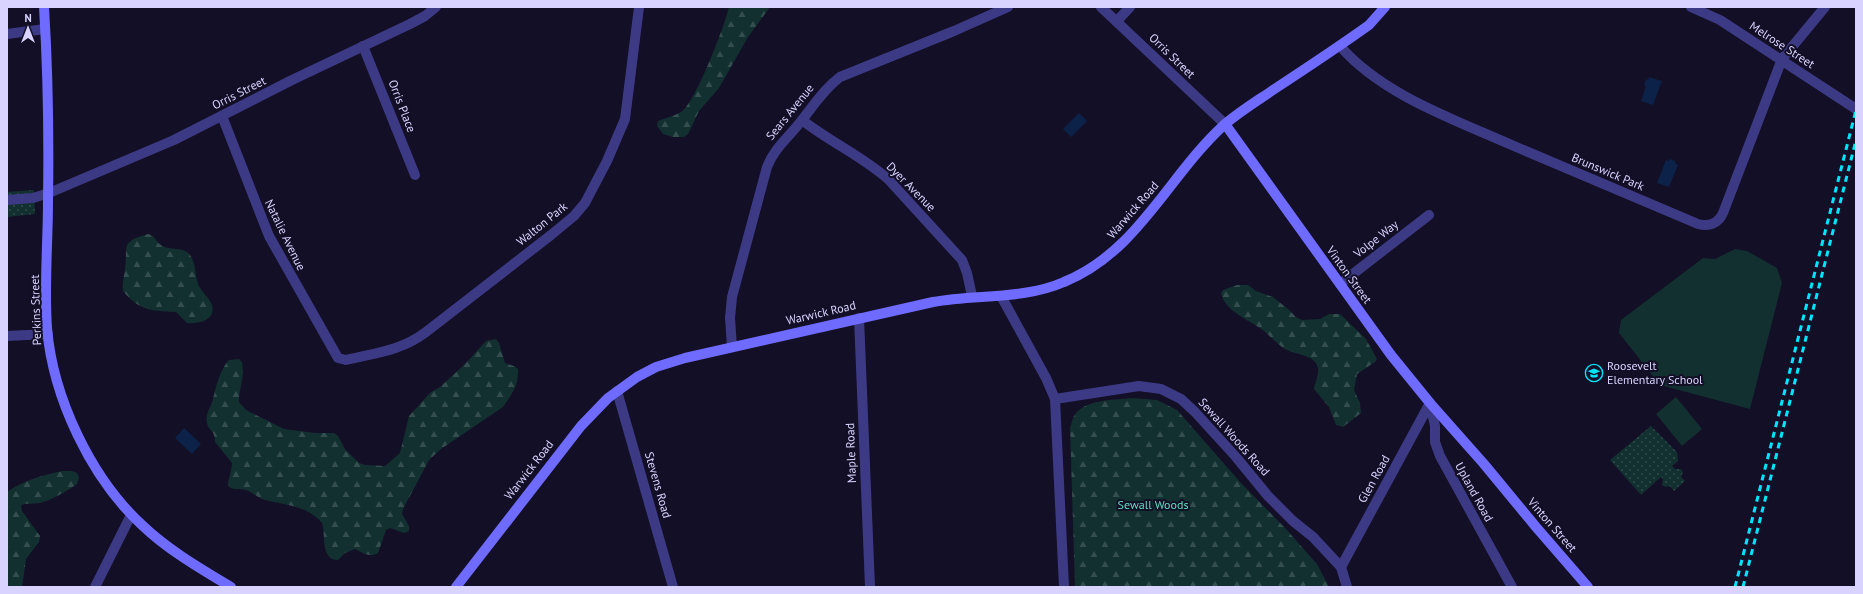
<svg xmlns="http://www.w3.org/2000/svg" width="1863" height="594" viewBox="0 0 1863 594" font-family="'PT Sans',sans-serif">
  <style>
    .grass { fill: #12302f }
    .forest { fill: url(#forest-firs) }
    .park { fill: url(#park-dots) }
    .water { fill: #0c2248 }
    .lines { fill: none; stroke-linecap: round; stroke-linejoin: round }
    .street { stroke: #3d3a85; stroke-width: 10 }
    .secondary { stroke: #6f6bff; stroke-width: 10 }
    .rail { stroke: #00e5ff; stroke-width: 3; stroke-dasharray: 6 5; stroke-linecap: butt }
    .labels { text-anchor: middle; stroke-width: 4; stroke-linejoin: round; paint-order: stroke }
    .street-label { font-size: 12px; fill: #d9d4ff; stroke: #130f26 }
    .poi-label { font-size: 12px; fill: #d9d4ff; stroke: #130f26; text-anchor: start }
    .park-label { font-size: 12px; fill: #5fe0c0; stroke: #130f26 }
  </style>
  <defs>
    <pattern id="forest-firs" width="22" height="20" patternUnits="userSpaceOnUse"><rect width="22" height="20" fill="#12302f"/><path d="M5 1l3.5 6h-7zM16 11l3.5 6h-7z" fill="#344d4e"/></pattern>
    <pattern id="park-dots" width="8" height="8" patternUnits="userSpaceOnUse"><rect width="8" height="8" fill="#12302f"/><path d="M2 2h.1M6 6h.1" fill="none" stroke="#344d4e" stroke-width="1.8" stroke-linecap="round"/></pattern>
  </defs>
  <rect width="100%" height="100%" fill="#130f26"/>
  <g class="grass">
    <path d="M1735 249 1747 251 1777 268 1782 283 1750 409 1660 385 1619 333 1621 320 1703 258 1715 259Z"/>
    <path d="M1676 397 1702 429 1682 446 1656 414Z"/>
  </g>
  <g class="forest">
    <path d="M729 7H770L748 37 719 88 699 111 688 134 684 137H673L663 134 657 126 658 121C665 118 674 116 681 112 695 104 725 25 729 7Z"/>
    <path d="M148 234C155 235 155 241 161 245 169 251 184 246 190 255 196 263 195 275 198 284 201 292 210 298 212 305 216 321 198 324 187 323L176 312C153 311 139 311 123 291 122 284 124 276 125 269 128 245 120 242 148 234Z"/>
    <path d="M1237 285H1248L1256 291 1273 297 1288 309 1296 317 1302 320 1320 319 1329 314H1340L1366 339 1377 359 1375 362 1357 374 1354 390 1360 403 1361 413 1343 427 1336 425 1329 407 1314 389C1315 383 1319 374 1318 368 1315 354 1295 355 1285 349 1277 344 1271 337 1264 331 1250 320 1225 312 1221 293L1223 290Z"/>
    <path d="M496 339 499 343 505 363 514 366 518 369C519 385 512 394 503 407L441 449 429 460 403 509 402 514 409 526V531L404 533 390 528 386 530 378 553C370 558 363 553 355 549L345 553 338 560C320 560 326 535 322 523 308 506 286 505 265 500 258 498 252 492 246 490 239 488 234 491 228 486 228 477 232 471 232 463L215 442C216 432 208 430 207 423 205 413 211 408 213 399 216 387 220 369 229 360L239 359 242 362 243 373 239 397V402L246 410 284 429 315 433H334L338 436 345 449 359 463 365 465 385 466 400 453 409 416 431 392 440 387 466 363 486 341Z"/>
    <path d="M1132 398 1157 400 1177 410 1241 483 1286 529 1317 564 1329 587H1075L1070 428C1072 422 1073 415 1078 411 1091 399 1116 400 1132 398Z"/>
    <path d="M63 471H72L77 473 79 478 77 484C67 491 52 500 40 503 33 504 27 503 21 505L22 511 40 536 39 542 26 559 22 587H7V492C24 480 43 475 63 471Z"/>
  </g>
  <g class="park">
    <path d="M34 190 35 214 7 217V192Z"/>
    <path d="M1651 426 1677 452 1678 461 1672 466 1675 469H1681L1683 472 1681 477 1685 481 1674 491 1670 486 1666 487 1662 485 1663 479 1661 477 1641 495 1610 460Z"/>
  </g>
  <g class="water">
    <path d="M1649 77 1662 81 1653 105 1641 101 1646 86 1644 85 1646 79 1648 80Z"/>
    <path d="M1079 113 1087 121 1071 137 1063 129Z"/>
    <path d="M1670 159 1675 161V163L1678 165 1669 187 1657 183 1666 160 1669 161Z"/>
    <path d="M184 428 201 444 192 454 175 438Z"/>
  </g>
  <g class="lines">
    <g class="street">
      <path d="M1101 7 1225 124"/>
      <path d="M1691 7 1720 20 1856 109"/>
      <path d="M1117 21 1130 7"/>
      <path d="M7 34 45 29"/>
      <path d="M363 46 415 175"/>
      <path d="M1340 46C1382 95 1456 120 1514 146 1575 172 1636 198 1698 224 1709 227 1718 224 1723 213L1782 59 1825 7"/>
      <path d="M222 116 269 236 338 358 346 360C375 353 401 351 426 332L551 235 574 216 585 203 607 161 625 119 639 7"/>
      <path d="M802 120C830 142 862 156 888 179L962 260 967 273 972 296"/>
      <path d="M7 200 33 198 49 193 174 140 292 80 410 24 425 16 436 7"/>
      <path d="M1340 284 1429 215"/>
      <path d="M1001 296 1046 378 1055 399"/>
      <path d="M859 318 870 587"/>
      <path d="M7 336 48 334"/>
      <path d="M732 347 730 318 732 297 767 167C774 148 790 136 802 120 814 105 824 89 840 77L954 31 1008 7"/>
      <path d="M617 391 673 587"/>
      <path d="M1430 403 1435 426V442L1440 456 1512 587"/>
      <path d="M1341 567 1430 403"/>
      <path d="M95 587 131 515"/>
      <path d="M1064 587 1055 399 1139 386 1161 389 1181 399 1195 412 1236 457 1268 496 1293 521 1313 537 1341 567 1347 587"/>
    </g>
    <g class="secondary">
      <path d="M44 7C48 72 49 136 48 200 48 243 44 286 47 328 53 398 91 478 142 525 168 550 201 569 231 587"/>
      <path d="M1225 124 1391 355 1430 403 1484 464 1536 527 1588 587"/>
      <path d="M456 587 581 426 608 398 637 377 656 367 685 358 933 302C976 294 1023 300 1064 282 1138 252 1168 176 1224 125 1239 112 1257 101 1273 90 1305 69 1337 48 1369 25L1385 7"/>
    </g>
    <g class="rail">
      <path d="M1735 587 1856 110"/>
      <path d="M1743 587 1856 140"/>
    </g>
  </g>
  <defs>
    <symbol id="school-ring" viewBox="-11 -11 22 22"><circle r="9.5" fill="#130f26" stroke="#00e5ff" stroke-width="1.5"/><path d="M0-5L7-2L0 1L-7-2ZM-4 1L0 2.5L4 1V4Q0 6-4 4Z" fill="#00e5ff"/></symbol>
  </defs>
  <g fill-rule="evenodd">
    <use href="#school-ring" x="1584" y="363" width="20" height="20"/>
  </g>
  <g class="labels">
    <g class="street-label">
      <text transform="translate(1782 45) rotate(33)" y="4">Melrose Street</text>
      <text transform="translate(1172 56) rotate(44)" y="4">Orris Street</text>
      <text transform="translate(239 93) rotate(-27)" y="4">Orris Street</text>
      <text transform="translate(402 106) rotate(69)" y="4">Orris Place</text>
      <text transform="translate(790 112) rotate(-51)" y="4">Sears Avenue</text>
      <text transform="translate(1608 172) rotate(23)" y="4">Brunswick Park</text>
      <text transform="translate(911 187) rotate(45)" y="4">Dyer Avenue</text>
      <text transform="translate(1133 210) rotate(-49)" y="4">Warwick Road</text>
      <text transform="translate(542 224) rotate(-39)" y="4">Walton Park</text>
      <text transform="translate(285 235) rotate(64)" y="4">Natalie Avenue</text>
      <text transform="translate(1376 239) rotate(-38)" y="4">Volpe Way</text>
      <text transform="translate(1349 275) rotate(54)" y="4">Vinton Street</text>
      <text transform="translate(36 310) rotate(-92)" y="4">Perkins Street</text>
      <text transform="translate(821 313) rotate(-13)" y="4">Warwick Road</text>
      <text transform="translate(1234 437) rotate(48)" y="4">Sewall Woods Road</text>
      <text transform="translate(851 453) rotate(-92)" y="4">Maple Road</text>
      <text transform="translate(529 470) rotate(-52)" y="4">Warwick Road</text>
      <text transform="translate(1374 479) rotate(-61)" y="4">Glen Road</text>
      <text transform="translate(658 485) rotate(74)" y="4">Stevens Road</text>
      <text transform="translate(1474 492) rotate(61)" y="4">Upland Road</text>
      <text transform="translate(1552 525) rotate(49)" y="4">Vinton Street</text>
    </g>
    <g class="poi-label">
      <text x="1607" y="370">Roosevelt<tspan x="1607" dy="14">Elementary School</tspan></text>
    </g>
    <g class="park-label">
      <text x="1153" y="509">Sewall Woods</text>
    </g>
  </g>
  <rect width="1863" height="594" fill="none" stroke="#d9d4ff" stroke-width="16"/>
  <g transform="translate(28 28)" stroke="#130f26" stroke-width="3" paint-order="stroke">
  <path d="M0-3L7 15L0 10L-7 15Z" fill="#d9d4ff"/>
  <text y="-6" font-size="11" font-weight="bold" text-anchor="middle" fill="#d9d4ff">N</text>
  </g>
</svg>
